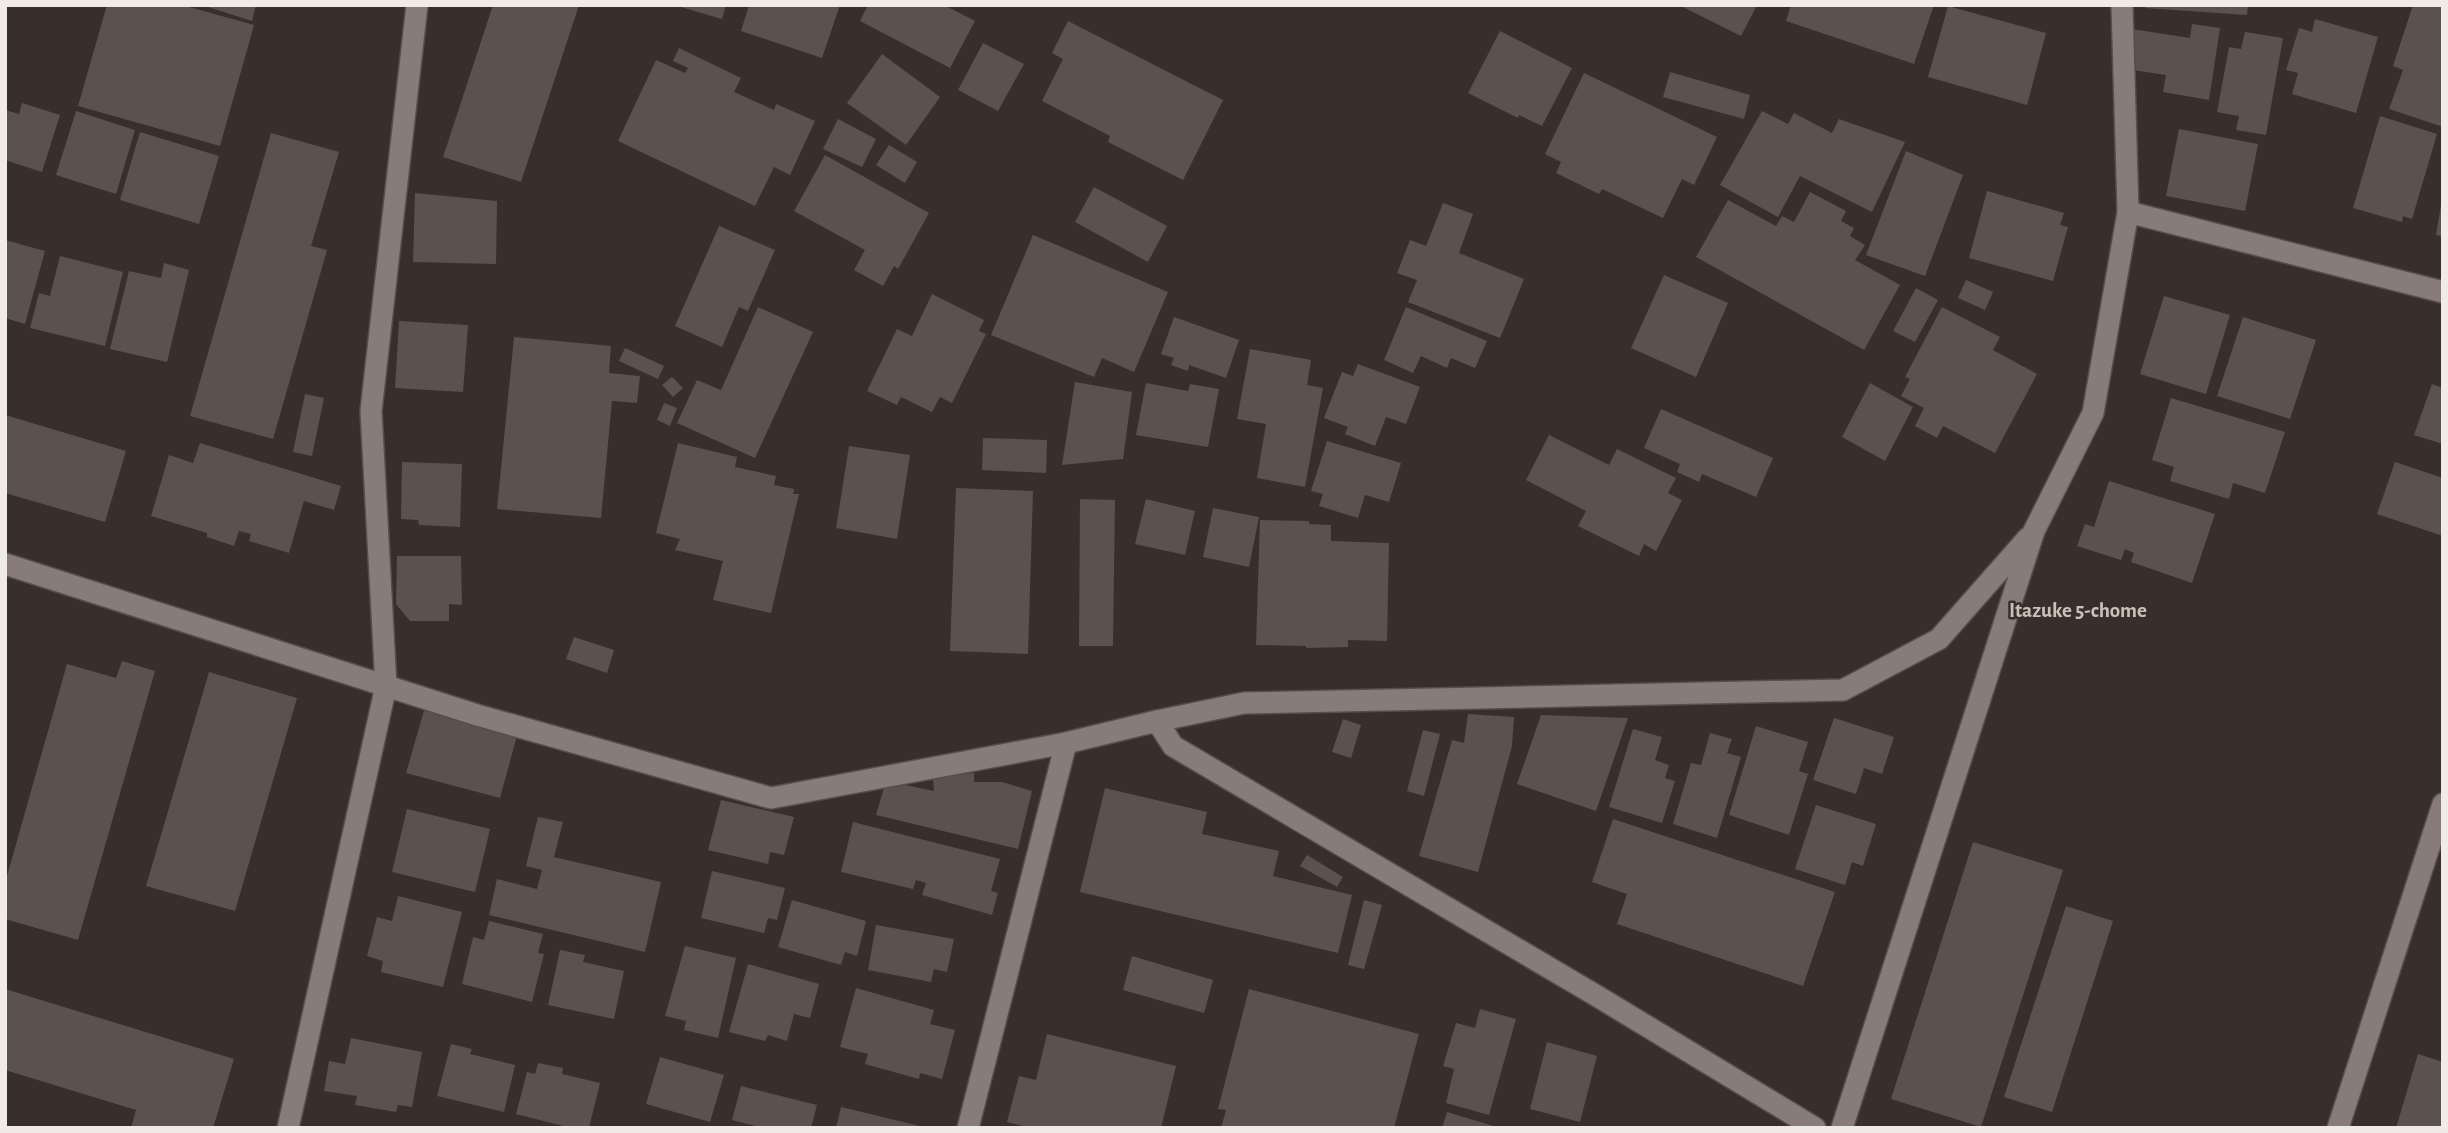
<svg xmlns="http://www.w3.org/2000/svg" width="2448" height="1133" viewBox="0 0 2448 1133" font-family="'Alegreya Sans',sans-serif">
  <style>
    .building { fill: #5b514d }
    .lines { fill: none; stroke-linecap: round; stroke-linejoin: round }
    .street-casing { stroke: #564e4b; stroke-width: 24 }
    .street { stroke: #877c77; stroke-width: 21 }
    .labels { text-anchor: middle; stroke-width: 5; stroke-linejoin: round; paint-order: stroke }
    .neighbourhood-label { font-size: 21px; font-weight: bold; fill: #ccc0bb; stroke: #382f2b }
  </style>
  <rect width="100%" height="100%" fill="#382f2b"/>
  <g class="building">
    <path d="M107 5H182L254 25 220 146 78 106Z"/>
    <path d="M202 5H256L252 21Z"/>
    <path d="M493 5H579L521 182 443 157Z"/>
    <path d="M674 5H726L722 19Z"/>
    <path d="M749 5H840L822 58 741 31Z"/>
    <path d="M868 5H944L975 21 950 68 860 21Z"/>
    <path d="M1679 5H1757L1741 36Z"/>
    <path d="M1791 5H1934L1914 64 1786 21Z"/>
    <path d="M2146 5H2248L2247 15 2145 8Z"/>
    <path d="M2413 5H2443V127L2389 109 2403 70 2393 66Z"/>
    <path d="M1948 6 2046 33 2027 105 1928 77Z"/>
    <path d="M2315 19 2378 37 2356 113 2292 94 2298 73 2286 70 2299 28 2312 32Z"/>
    <path d="M1068 21 1223 100 1183 180 1108 142 1110 136 1042 101 1063 59 1052 53Z"/>
    <path d="M2192 24 2220 28 2209 100 2163 92 2166 75 2126 69 2132 29 2190 38Z"/>
    <path d="M1500 31 1572 68 1542 126 1519 115 1518 118 1468 93Z"/>
    <path d="M2245 32 2283 38 2266 135 2236 130 2239 116 2217 112 2229 47 2241 49Z"/>
    <path d="M983 43 1024 64 998 111 958 90Z"/>
    <path d="M679 48 741 78 734 92 774 110 776 104 815 121 790 175 774 167 755 206 618 141 656 60 685 73 688 68 673 61Z"/>
    <path d="M882 54 940 97 906 145 847 103Z"/>
    <path d="M1670 72 1750 95 1744 119 1663 97Z"/>
    <path d="M1584 73 1717 137 1694 185 1682 179 1663 218 1602 189 1599 194 1556 173 1561 162 1545 154Z"/>
    <path d="M22 103 60 115 42 172 5 160V110L19 114Z"/>
    <path d="M76 111 135 130 116 194 56 175Z"/>
    <path d="M1762 111 1788 124 1794 113 1832 133 1839 119 1905 142 1872 212 1800 176 1778 217 1720 185Z"/>
    <path d="M2380 116 2437 134 2412 219 2403 216 2402 222 2353 208Z"/>
    <path d="M838 119 876 139 862 167 823 149Z"/>
    <path d="M2179 129 2258 144 2245 211 2166 196Z"/>
    <path d="M140 132 219 156 199 224 120 200Z"/>
    <path d="M271 133 339 152 311 246 327 250 273 439 190 416Z"/>
    <path d="M889 145 917 162 905 183 876 165Z"/>
    <path d="M1906 151 1963 175 1925 276 1866 255Z"/>
    <path d="M825 155 929 213 898 269 894 266 883 286 854 270 865 250 794 211Z"/>
    <path d="M1094 187 1167 226 1148 262 1075 222Z"/>
    <path d="M1987 191 2064 213 2060 225 2068 227 2053 281 1969 258Z"/>
    <path d="M1810 192 1846 211 1841 221 1854 228 1850 236 1865 245 1855 260 1900 285 1864 350 1696 257 1728 200 1776 226 1782 216 1794 222Z"/>
    <path d="M415 193 497 201 496 264 413 262Z"/>
    <path d="M1443 203 1473 214 1459 253 1524 279 1500 338 1408 302 1417 280 1397 273 1410 240 1426 246Z"/>
    <path d="M2441 205H2443V237L2436 235Z"/>
    <path d="M719 226 775 250 748 311 739 307 722 347 675 326Z"/>
    <path d="M1033 235 1168 292 1134 372 1102 358 1094 377 991 335Z"/>
    <path d="M5 240 45 251 25 324 5 318Z"/>
    <path d="M60 256 123 272 105 346 30 328 39 293 50 296Z"/>
    <path d="M164 263 189 270 167 362 110 349 129 271 161 278Z"/>
    <path d="M1664 275 1728 303 1696 377 1631 348Z"/>
    <path d="M1966 280 1993 292 1985 310 1958 298Z"/>
    <path d="M1916 288 1938 300 1915 342 1893 331Z"/>
    <path d="M932 294 984 320 979 331 986 334 952 403 940 397 932 412 901 397 897 405 867 391 897 329 912 336Z"/>
    <path d="M2164 296 2230 315 2206 394 2140 374Z"/>
    <path d="M758 307 813 332 755 458 677 423 697 380 721 390Z"/>
    <path d="M1406 307 1487 341 1475 368 1451 358 1447 368 1421 356 1413 373 1384 360Z"/>
    <path d="M1942 307 2000 337 1993 350 2037 374 1995 453 1943 426 1937 438 1915 426 1924 408 1901 396 1910 379 1905 377Z"/>
    <path d="M1174 317 1239 340 1226 378 1189 365 1188 371 1171 365 1174 358 1161 354Z"/>
    <path d="M2243 317 2316 340 2290 419 2217 396Z"/>
    <path d="M399 321 468 325 463 392 395 388Z"/>
    <path d="M514 337 611 346 609 373 640 376 637 403 612 401 601 518 497 509Z"/>
    <path d="M625 348 664 366 658 379 619 361Z"/>
    <path d="M1250 349 1311 360 1307 385 1323 388 1305 487 1257 478 1266 424 1237 419Z"/>
    <path d="M1358 364 1420 387 1406 424 1386 417 1375 446 1345 434 1348 427 1324 418 1342 372 1353 376Z"/>
    <path d="M672 377 683 388 673 397 662 385Z"/>
    <path d="M1075 382 1132 392 1123 459 1062 465Z"/>
    <path d="M1146 383 1188 391 1190 384 1219 389 1208 447 1136 435Z"/>
    <path d="M1870 383 1913 407 1885 461 1842 437Z"/>
    <path d="M2432 384 2443 388V444L2414 435Z"/>
    <path d="M305 394 324 398 312 456 293 452Z"/>
    <path d="M2171 398 2285 432 2265 493 2233 483 2229 499 2170 481 2174 467 2152 460Z"/>
    <path d="M664 403 677 408 670 426 657 420Z"/>
    <path d="M1661 409 1773 458 1756 497 1702 474 1699 482 1677 472 1680 464 1644 448Z"/>
    <path d="M5 415 126 451 105 522 5 493Z"/>
    <path d="M1549 435 1609 465 1617 449 1676 478 1668 493 1682 500 1656 551 1644 544 1639 556 1578 526 1586 511 1526 480Z"/>
    <path d="M983 438 1047 440 1046 473 982 470Z"/>
    <path d="M1327 441 1401 463 1389 502 1365 495 1358 518 1319 506 1323 494 1311 491Z"/>
    <path d="M200 443 341 486 334 510 304 501 289 553 249 541 251 534 239 531 234 546 207 537V533L151 516 169 455 193 463Z"/>
    <path d="M678 443 737 457 735 467 776 476 774 485 794 489 793 494H799L771 613 713 600 723 561 675 550 680 539 656 533Z"/>
    <path d="M849 446 910 455 897 539 836 528Z"/>
    <path d="M402 462 462 464 460 527 419 525 418 520 401 519Z"/>
    <path d="M2395 462 2443 478V536L2377 514Z"/>
    <path d="M2109 481 2215 514 2192 583 2131 562 2134 553 2125 549 2121 560 2077 546 2085 524 2094 527Z"/>
    <path d="M956 488 1033 491 1028 654 950 651Z"/>
    <path d="M1080 499 1115 500 1113 646H1079Z"/>
    <path d="M1146 499 1195 511 1185 555 1135 544Z"/>
    <path d="M1213 508 1259 517 1249 567 1203 557Z"/>
    <path d="M1260 520 1309 521V524L1331 525V541L1389 543 1387 641 1348 640V647L1306 648V646L1256 645Z"/>
    <path d="M397 556H461L462 605 449 604V621H410L396 604Z"/>
    <path d="M574 637 614 650 607 673 566 659Z"/>
    <path d="M122 661 155 671 78 940 5 919V883L67 664 116 678Z"/>
    <path d="M209 672 297 698 235 911 146 886Z"/>
    <path d="M425 707 518 732 500 798 406 773Z"/>
    <path d="M1468 714 1514 717 1512 746 1478 872 1419 856 1452 740 1464 743Z"/>
    <path d="M1541 715 1628 718 1596 811 1517 784Z"/>
    <path d="M1834 718 1894 737 1882 774 1864 768 1856 794 1813 780Z"/>
    <path d="M1343 719 1361 725 1351 758 1332 752Z"/>
    <path d="M1756 726 1808 742 1799 771 1808 774 1789 835 1729 815Z"/>
    <path d="M1633 729 1662 737 1655 760 1669 765 1665 778 1675 781 1662 823 1609 807Z"/>
    <path d="M1423 730 1440 734 1424 796 1407 791Z"/>
    <path d="M1710 733 1732 739 1727 753 1741 757 1717 838 1673 824 1691 763 1701 765Z"/>
    <path d="M974 773V782H1002L1032 791 1018 849 876 815 886 781 934 791 933 778Z"/>
    <path d="M1105 788 1207 812 1202 834 1279 851 1273 876 1352 895 1338 953 1080 892Z"/>
    <path d="M721 800 794 817 784 855 770 852 768 864 708 850Z"/>
    <path d="M1816 805 1876 824 1863 866 1852 862 1845 885 1795 869Z"/>
    <path d="M407 809 490 829 475 892 392 872Z"/>
    <path d="M538 817 563 822 554 857 661 882 645 952 489 915 497 879 537 889 542 870 526 866Z"/>
    <path d="M1613 819 1835 892 1803 986 1617 924 1627 894 1592 882Z"/>
    <path d="M853 822 1000 859 991 891 998 893 992 915 922 895 926 883 916 880 913 889 841 872Z"/>
    <path d="M1973 842 2063 870 1981 1127 1891 1099Z"/>
    <path d="M1307 855 1343 877 1337 887 1300 866Z"/>
    <path d="M712 871 785 888 777 920 768 918 764 933 701 918Z"/>
    <path d="M398 896 462 912 443 987 381 972 383 961 367 956 377 917 392 921Z"/>
    <path d="M792 900 866 921 857 956 845 952 841 965 778 947Z"/>
    <path d="M1364 900 1382 905 1364 969 1348 965Z"/>
    <path d="M2066 906 2113 921 2052 1112 2004 1097Z"/>
    <path d="M489 921 543 934 538 953 544 954 532 1002 462 984 473 937 484 940Z"/>
    <path d="M876 925 954 939 947 972 934 969 931 982 868 970Z"/>
    <path d="M685 946 736 958 718 1038 684 1030 686 1021 665 1016Z"/>
    <path d="M560 950 585 955 583 962 624 971 614 1019 548 1005Z"/>
    <path d="M1132 956 1213 980 1204 1013 1123 990Z"/>
    <path d="M748 964 819 984 810 1018 794 1014 787 1041 768 1035 765 1041 729 1032Z"/>
    <path d="M856 988 934 1010 930 1024 955 1030 942 1079 920 1073 919 1079 865 1064 868 1054 840 1047Z"/>
    <path d="M5 989 234 1059 213 1128H131L136 1110 5 1070Z"/>
    <path d="M1249 989 1419 1034 1394 1128H1221L1226 1110 1218 1109Z"/>
    <path d="M1480 1009 1516 1019 1489 1115 1446 1103 1454 1069 1443 1066 1456 1023 1475 1028Z"/>
    <path d="M1047 1034 1176 1066 1161 1128H1030L1007 1122 1019 1076 1036 1080Z"/>
    <path d="M351 1038 422 1052 412 1107 398 1105 396 1112 355 1105 357 1096 324 1091 329 1061 345 1064Z"/>
    <path d="M1547 1042 1597 1056 1580 1122 1530 1109Z"/>
    <path d="M451 1044 472 1049 470 1054 515 1065 504 1112 437 1096Z"/>
    <path d="M2418 1054 2443 1062V1128H2396Z"/>
    <path d="M660 1057 724 1075 710 1122 646 1104Z"/>
    <path d="M538 1063 563 1068 562 1074 600 1083 589 1128H571L516 1114 527 1072 535 1074Z"/>
    <path d="M741 1086 817 1105 811 1128H763L732 1120Z"/>
    <path d="M841 1107 924 1127V1128H836Z"/>
    <path d="M1447 1112 1497 1127V1128H1442Z"/>
  </g>
  <g class="lines">
    <defs>
      <g id="street">
        <path d="M2128 212 2443 292"/>
        <path d="M5 564 477 715 771 798 1066 743 1157 721 1173 746 1597 996 1815 1128"/>
        <path d="M1157 721 1244 703 1843 690 1939 639 2028 538"/>
        <path d="M288 1128 386 686 371 411 417 5"/>
        <path d="M968 1128 1066 743"/>
        <path d="M1842 1128 2034 531 2093 413 2128 212 2122 5"/>
        <path d="M2338 1128 2443 804"/>
      </g>
    </defs>
    <use href="#street" class="street-casing"/>
    <use href="#street" class="street"/>
  </g>
  <g class="labels">
    <g class="neighbourhood-label">
      <text x="2078" y="617">Itazuke 5-chome</text>
    </g>
  </g>
  <rect width="2448" height="1133" fill="none" stroke="#f1ebe8" stroke-width="14"/>
</svg>
